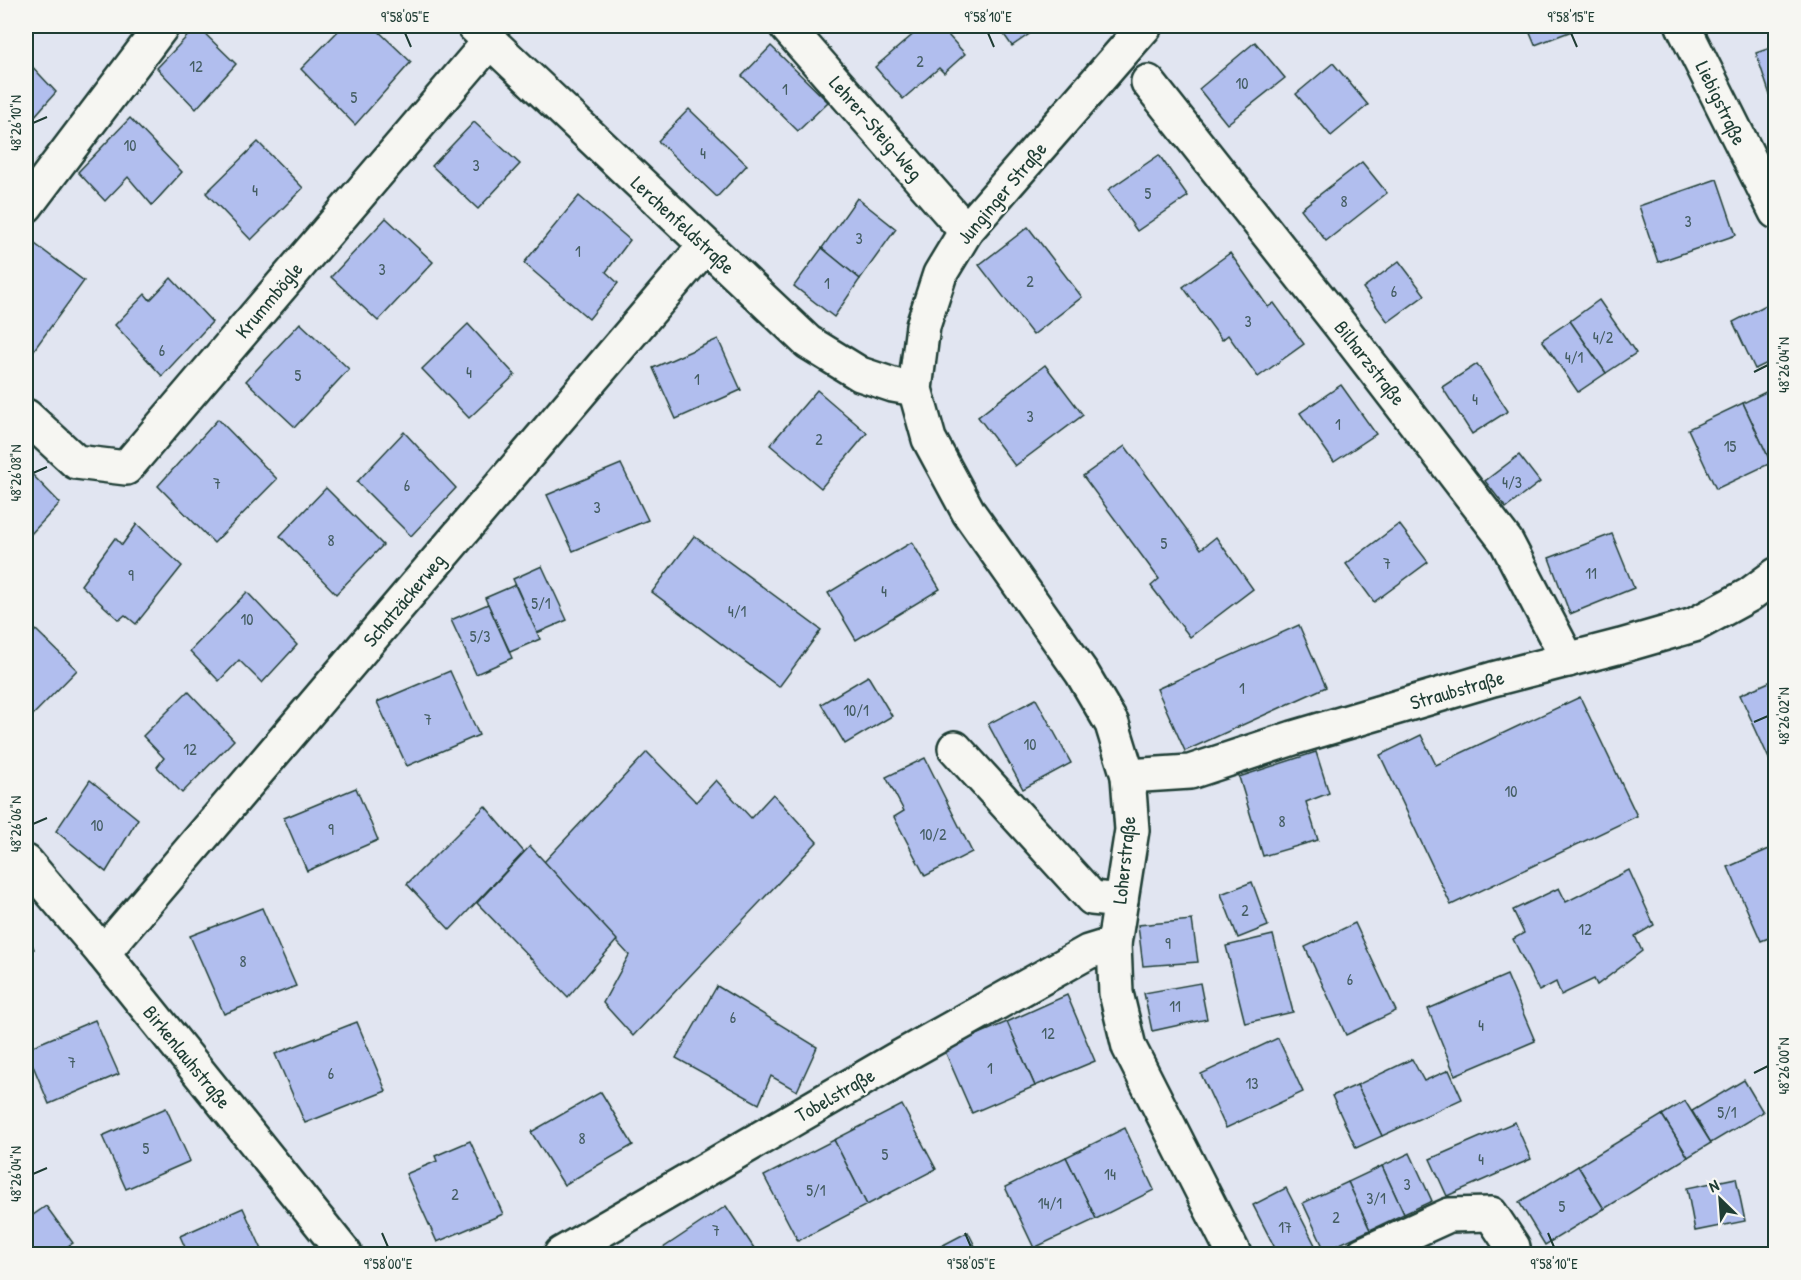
<svg xmlns="http://www.w3.org/2000/svg" width="1801" height="1280" viewBox="0 0 1801 1280" font-family="'Patrick Hand',sans-serif">
  <style>
    .building { fill: #b1beee; stroke: #1f3d34; stroke-width: 1.5 }
    .lines { fill: none; stroke-linecap: round; stroke-linejoin: round }
    .minor-casing { stroke: #1f3d34; stroke-width: 38 }
    .minor { stroke: #f6f6f2; stroke-width: 33 }
    .ticks { fill: none; stroke: #1f3d34; stroke-width: 2 }
    .labels { text-anchor: middle; stroke-width: 4.5; stroke-linejoin: round; paint-order: stroke }
    .number-label { font-size: 16px; fill: #445d62 }
    .street-label { font-size: 20px; fill: #1f3d34; stroke: #f6f6f2 }
    .neatline { fill: none; stroke: #1f3d34; stroke-width: 2 }
    .ticks-label { font-size: 15px; text-anchor: middle; fill: #1f3d34 }
  </style>
  <rect width="100%" height="100%" fill="#e1e5f1"/>
  <filter id="ink" filterUnits="userSpaceOnUse"><feTurbulence type="fractalNoise" baseFrequency=".0167" numOctaves="2"/><feDisplacementMap in="SourceGraphic" scale="12" xChannelSelector="R" yChannelSelector="G"/><feConvolveMatrix kernelMatrix="1 2 1 2 8 2 1 2 1" color-interpolation-filters="sRGB"/></filter>
  <g filter="url(#ink)">
    <g class="building">
      <path d="M197 26 236 64 196 109 157 68Z"/>
      <path d="M343 26H373L411 62 355 125 301 69Z"/>
      <path d="M923 26H940L965 54 944 73 939 68 903 99 875 67Z"/>
      <path d="M998 26H1041L1012 46Z"/>
      <path d="M1527 26H1585L1535 45Z"/>
      <path d="M1255 42 1285 78 1227 124 1199 89Z"/>
      <path d="M771 46 828 102 798 131 742 76Z"/>
      <path d="M1776 46V107H1774L1756 53Z"/>
      <path d="M26 60 56 92 26 126Z"/>
      <path d="M1333 63 1368 105 1331 136 1296 94Z"/>
      <path d="M689 109 747 165 717 197 658 141Z"/>
      <path d="M130 118 182 172 152 205 128 177 105 201 78 172Z"/>
      <path d="M474 122 520 164 478 209 432 166Z"/>
      <path d="M258 142 303 188 251 240 206 193Z"/>
      <path d="M1159 155 1188 196 1137 231 1108 190Z"/>
      <path d="M1362 162 1387 193 1326 241 1301 209Z"/>
      <path d="M1717 179 1736 235 1658 262 1639 206Z"/>
      <path d="M579 196 630 240 606 272 618 283 589 319 524 263Z"/>
      <path d="M857 198 896 229 860 279 822 248Z"/>
      <path d="M386 218 433 262 378 321 331 277Z"/>
      <path d="M1028 227 1082 297 1033 335 979 265Z"/>
      <path d="M27 238 84 281 34 350 26 343Z"/>
      <path d="M822 248 860 279 834 317 794 286Z"/>
      <path d="M1230 253 1268 307 1274 303 1304 344 1258 377 1228 335 1222 340 1183 287Z"/>
      <path d="M1399 261 1425 295 1388 322 1363 288Z"/>
      <path d="M171 278 212 322 162 376 115 325 145 294 150 300Z"/>
      <path d="M1599 300 1636 353 1606 373 1570 321Z"/>
      <path d="M1766 305 1776 324V359L1755 369 1733 322Z"/>
      <path d="M1570 321 1606 373 1578 392 1542 340Z"/>
      <path d="M300 323 349 369 295 427 246 381Z"/>
      <path d="M468 324 515 375 469 418 422 369Z"/>
      <path d="M718 339 741 390 676 419 653 368Z"/>
      <path d="M1477 364 1508 411 1472 434 1442 387Z"/>
      <path d="M1045 365 1083 415 1015 466 978 417Z"/>
      <path d="M1341 385 1376 434 1334 462 1300 413Z"/>
      <path d="M1776 387V460L1771 463 1743 403Z"/>
      <path d="M817 390 867 433 821 488 770 445Z"/>
      <path d="M1743 403 1771 463 1716 489 1688 429Z"/>
      <path d="M218 419 277 479 214 543 158 486Z"/>
      <path d="M404 432 456 488 411 536 357 482Z"/>
      <path d="M1125 446 1201 549 1216 537 1253 589 1190 637 1151 586 1159 579 1083 476Z"/>
      <path d="M1519 455 1540 482 1506 508 1485 481Z"/>
      <path d="M621 464 648 520 573 551 547 495Z"/>
      <path d="M26 468 60 503 29 536 26 534Z"/>
      <path d="M326 488 383 545 336 594 280 536Z"/>
      <path d="M137 524 182 566 136 624 125 615 119 620 81 585 115 538 122 545Z"/>
      <path d="M1399 524 1428 562 1374 602 1346 564Z"/>
      <path d="M1612 534 1634 588 1570 614 1549 558Z"/>
      <path d="M694 536 821 630 779 687 652 592Z"/>
      <path d="M912 542 940 589 856 640 828 593Z"/>
      <path d="M542 566 567 620 537 633 513 579Z"/>
      <path d="M515 585 540 639 510 652 485 598Z"/>
      <path d="M247 592 297 645 262 683 239 660 219 681 190 651Z"/>
      <path d="M488 604 512 658 476 674 451 620Z"/>
      <path d="M1299 625 1326 687 1185 751 1157 689Z"/>
      <path d="M36 630 77 670 26 722V640Z"/>
      <path d="M450 671 479 735 407 766 377 702Z"/>
      <path d="M868 676 892 716 845 744 821 704Z"/>
      <path d="M1776 679V774L1740 695Z"/>
      <path d="M188 691 234 740 182 793 157 767 164 758 143 736Z"/>
      <path d="M1580 697 1637 816 1451 905 1380 755 1421 735 1436 765Z"/>
      <path d="M1036 699 1071 763 1023 789 988 724Z"/>
      <path d="M647 752 696 802 716 780 751 818 773 794 817 842 633 1036 603 1003 629 955 544 862Z"/>
      <path d="M1316 752 1329 793 1306 802 1318 840 1263 856 1239 777Z"/>
      <path d="M925 758 972 852 925 876 894 817 904 811 886 777Z"/>
      <path d="M90 780 138 819 106 872 56 831Z"/>
      <path d="M356 788 378 840 307 871 284 818Z"/>
      <path d="M485 806 524 852 450 930 407 884Z"/>
      <path d="M530 846 617 940 568 997 477 903Z"/>
      <path d="M1776 846V935L1761 941 1728 867Z"/>
      <path d="M1629 870 1654 925 1635 936 1642 951 1597 985 1594 979 1561 995 1556 982 1539 991 1513 939 1524 933 1513 910 1559 888 1566 902Z"/>
      <path d="M1252 882 1268 926 1238 938 1221 894Z"/>
      <path d="M262 908 296 986 224 1014 190 936Z"/>
      <path d="M1192 920 1198 962 1143 966 1138 925Z"/>
      <path d="M1355 923 1396 1011 1346 1035 1305 947Z"/>
      <path d="M26 931 34 949 26 952Z"/>
      <path d="M1273 935 1293 1012 1245 1023 1226 946Z"/>
      <path d="M1507 975 1535 1041 1455 1075 1428 1009Z"/>
      <path d="M1200 983 1207 1019 1152 1031 1144 993Z"/>
      <path d="M717 986 817 1047 797 1091 771 1076 759 1104 676 1058Z"/>
      <path d="M1067 995 1095 1061 1035 1086 1007 1022Z"/>
      <path d="M95 1020 119 1074 49 1104 26 1049Z"/>
      <path d="M357 1022 386 1091 305 1123 275 1054Z"/>
      <path d="M1007 1022 1035 1086 972 1113 944 1049Z"/>
      <path d="M1278 1038 1303 1092 1226 1128 1201 1074Z"/>
      <path d="M1412 1059 1424 1081 1449 1070 1462 1099 1382 1136 1357 1085Z"/>
      <path d="M1744 1080 1763 1112 1711 1143 1692 1111Z"/>
      <path d="M1357 1085 1382 1136 1356 1148 1332 1096Z"/>
      <path d="M601 1092 633 1145 564 1185 531 1132Z"/>
      <path d="M1685 1101 1711 1143 1688 1157 1662 1115Z"/>
      <path d="M902 1105 936 1169 867 1205 834 1140Z"/>
      <path d="M166 1108 190 1161 126 1189 102 1136Z"/>
      <path d="M1662 1115 1688 1157 1604 1209 1578 1166Z"/>
      <path d="M1515 1122 1531 1159 1447 1196 1430 1159Z"/>
      <path d="M1125 1128 1154 1190 1096 1219 1066 1157Z"/>
      <path d="M834 1140 867 1205 798 1241 764 1176Z"/>
      <path d="M470 1141 503 1214 437 1242 406 1174 437 1161 435 1156Z"/>
      <path d="M1410 1153 1432 1201 1404 1214 1382 1166Z"/>
      <path d="M1066 1157 1096 1219 1034 1248 1005 1187Z"/>
      <path d="M1382 1166 1404 1214 1370 1230 1348 1182Z"/>
      <path d="M1578 1166 1604 1209 1545 1245 1519 1202Z"/>
      <path d="M1736 1178 1745 1221 1695 1231 1687 1188Z"/>
      <path d="M1348 1182 1370 1230 1325 1251 1303 1203Z"/>
      <path d="M1286 1188 1317 1249 1306 1254H1278L1253 1205Z"/>
      <path d="M46 1206 73 1243 56 1254H26V1220Z"/>
      <path d="M726 1206 758 1254H654Z"/>
      <path d="M243 1208 264 1254H188L180 1236Z"/>
      <path d="M968 1232 979 1254H926Z"/>
    </g>
    <g class="lines">
      <defs>
        <g id="minor">
          <path d="M474 26 808 342 860 374 893 385 915 389"/>
          <path d="M786 26 966 231"/>
          <path d="M1145 26 966 231 940 274 923 326 915 389 929 439 969 513 1082 673 1112 724 1128 776 1132 830 1114 944 1116 993 1129 1047 1234 1254"/>
          <path d="M1683 26 1776 212"/>
          <path d="M1148 82 1340 325 1506 541 1568 660"/>
          <path d="M26 206 162 26"/>
          <path d="M26 416 76 462 126 468 490 41"/>
          <path d="M955 748 1092 898 1121 901"/>
          <path d="M1128 776 1190 772 1293 738 1493 679 1621 646 1694 625 1749 595 1776 575"/>
          <path d="M26 862 103 953 345 1254"/>
          <path d="M103 953 705 246"/>
          <path d="M561 1254 895 1060 1088 952 1114 944"/>
          <path d="M1363 1254 1449 1215 1491 1214 1513 1247 1514 1254"/>
        </g>
      </defs>
      <use href="#minor" class="minor-casing"/>
      <use href="#minor" class="minor"/>
    </g>
  </g>
  <path class="ticks" d="M405 33 411 47M988 33 994 47M1571 33 1577 47M33 123 47 117M1754 372 1768 365M33 473 47 467M1754 722 1768 716M33 824 47 818M1754 1073 1768 1066M33 1174 47 1168M382 1233 388 1247M965 1233 971 1247M1548 1233 1554 1247"/>
  <g class="labels">
    <g class="number-label">
      <text x="920" y="67">2</text>
      <text x="196" y="72">12</text>
      <text x="1242" y="89">10</text>
      <text x="785" y="95">1</text>
      <text x="354" y="103">5</text>
      <text x="130" y="151">10</text>
      <text x="703" y="159">4</text>
      <text x="476" y="171">3</text>
      <text x="255" y="196">4</text>
      <text x="1148" y="199">5</text>
      <text x="1344" y="207">8</text>
      <text x="1688" y="227">3</text>
      <text x="859" y="244">3</text>
      <text x="578" y="257">1</text>
      <text x="382" y="275">3</text>
      <text x="1030" y="287">2</text>
      <text x="827" y="289">1</text>
      <text x="1394" y="297">6</text>
      <text x="1248" y="327">3</text>
      <text x="1603" y="343">4/2</text>
      <text x="162" y="356">6</text>
      <text x="1574" y="363">4/1</text>
      <text x="469" y="378">4</text>
      <text x="298" y="381">5</text>
      <text x="697" y="385">1</text>
      <text x="1475" y="405">4</text>
      <text x="1030" y="422">3</text>
      <text x="1338" y="430">1</text>
      <text x="819" y="445">2</text>
      <text x="1730" y="452">15</text>
      <text x="1512" y="488">4/3</text>
      <text x="217" y="489">7</text>
      <text x="407" y="491">6</text>
      <text x="597" y="513">3</text>
      <text x="331" y="546">8</text>
      <text x="1164" y="549">5</text>
      <text x="1387" y="569">7</text>
      <text x="1591" y="579">11</text>
      <text x="131" y="581">9</text>
      <text x="884" y="597">4</text>
      <text x="541" y="609">5/1</text>
      <text x="737" y="617">4/1</text>
      <text x="247" y="625">10</text>
      <text x="480" y="642">5/3</text>
      <text x="1242" y="694">1</text>
      <text x="856" y="716">10/1</text>
      <text x="428" y="725">7</text>
      <text x="1030" y="750">10</text>
      <text x="190" y="755">12</text>
      <text x="1511" y="797">10</text>
      <text x="1282" y="827">8</text>
      <text x="97" y="831">10</text>
      <text x="331" y="835">9</text>
      <text x="933" y="840">10/2</text>
      <text x="1245" y="916">2</text>
      <text x="1585" y="935">12</text>
      <text x="1168" y="949">9</text>
      <text x="243" y="967">8</text>
      <text x="1350" y="985">6</text>
      <text x="1175" y="1012">11</text>
      <text x="733" y="1023">6</text>
      <text x="1481" y="1031">4</text>
      <text x="1048" y="1039">12</text>
      <text x="72" y="1068">7</text>
      <text x="990" y="1074">1</text>
      <text x="331" y="1079">6</text>
      <text x="1252" y="1089">13</text>
      <text x="1727" y="1118">5/1</text>
      <text x="582" y="1144">8</text>
      <text x="146" y="1154">5</text>
      <text x="885" y="1160">5</text>
      <text x="1481" y="1165">4</text>
      <text x="1110" y="1180">14</text>
      <text x="1407" y="1190">3</text>
      <text x="816" y="1196">5/1</text>
      <text x="455" y="1200">2</text>
      <text x="1376" y="1204">3/1</text>
      <text x="1050" y="1209">14/1</text>
      <text x="1562" y="1212">5</text>
      <text x="1336" y="1223">2</text>
      <text x="1285" y="1233">17</text>
      <text x="716" y="1236">7</text>
    </g>
    <g class="street-label">
      <text transform="translate(1721 103) rotate(64)" y="7">Liebigstraße</text>
      <text transform="translate(876 128) rotate(49)" y="7">Lehrer-Steig-Weg</text>
      <text transform="translate(1002 193) rotate(-50)" y="7">Junginger Straße</text>
      <text transform="translate(683 225) rotate(43)" y="7">Lerchenfeldstraße</text>
      <text transform="translate(269 300) rotate(-50)" y="7">Krummbögle</text>
      <text transform="translate(1370 363) rotate(52)" y="7">Bilharzstraße</text>
      <text transform="translate(404 600) rotate(-50)" y="7">Schatzäckerweg</text>
      <text transform="translate(1457 690) rotate(-16)" y="7">Straubstraße</text>
      <text transform="translate(1124 860) rotate(-84)" y="7">Loherstraße</text>
      <text transform="translate(187 1057) rotate(51)" y="7">Birkenlauhstraße</text>
      <text transform="translate(835 1095) rotate(-30)" y="7">Tobelstraße</text>
    </g>
  </g>
  <rect width="1801" height="1280" fill="none" stroke="#f6f6f2" stroke-width="66"/>
  <g transform="translate(1720 1199) rotate(335)" stroke="#f6f6f2" stroke-width="4.5" paint-order="stroke">
  <path d="M0-4.5L10 22L0 15L-10 22Z" fill="#1f3d34"/>
  <text y="-9" font-size="16" font-weight="bold" text-anchor="middle" fill="#1f3d34">N</text>
  </g>
  <rect x="33" y="33" width="1735" height="1214" class="neatline"/>
  <g class="ticks-label">
    <text x="405" y="22">9°58'05"E</text>
    <text x="988" y="22">9°58'10"E</text>
    <text x="1571" y="22">9°58'15"E</text>
    <text transform="translate(16 123) rotate(-90)" y="5">48°26'10"N</text>
    <text transform="translate(1784 365) rotate(-90)" y="5">48°26'04"N</text>
    <text transform="translate(16 473) rotate(-90)" y="5">48°26'08"N</text>
    <text transform="translate(1784 716) rotate(-90)" y="5">48°26'02"N</text>
    <text transform="translate(16 824) rotate(-90)" y="5">48°26'06"N</text>
    <text transform="translate(1784 1066) rotate(-90)" y="5">48°26'00"N</text>
    <text transform="translate(16 1174) rotate(-90)" y="5">48°26'04"N</text>
    <text x="388" y="1269">9°58'00"E</text>
    <text x="971" y="1269">9°58'05"E</text>
    <text x="1554" y="1269">9°58'10"E</text>
  </g>
</svg>
